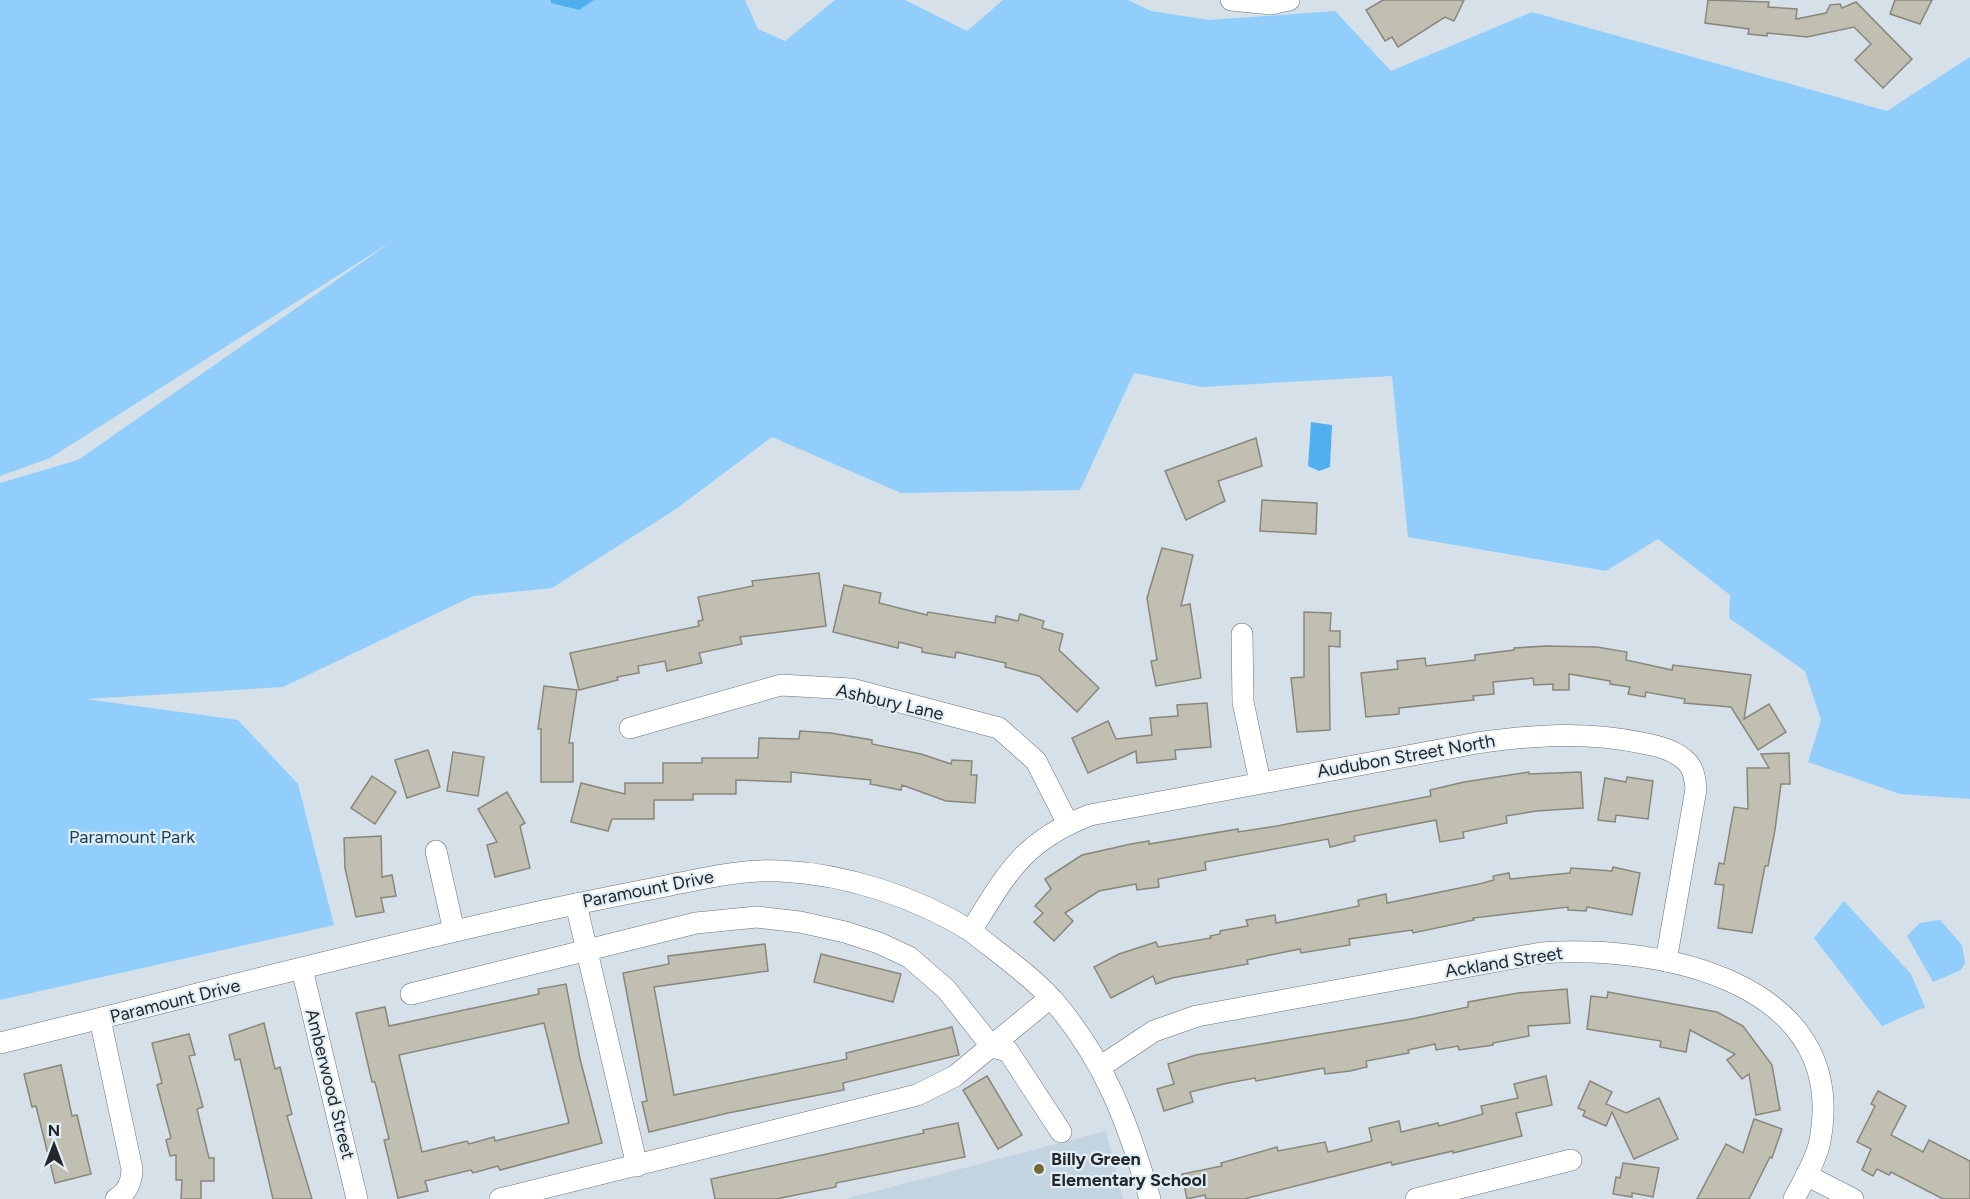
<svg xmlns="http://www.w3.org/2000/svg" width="1970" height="1199" viewBox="0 0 1970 1199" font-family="Figtree,sans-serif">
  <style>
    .built { fill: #c3d4e1 }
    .green { fill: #91cefb }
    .water { fill: #50afee }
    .building { fill: #c1beb2; stroke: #89867b; stroke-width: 1.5; fill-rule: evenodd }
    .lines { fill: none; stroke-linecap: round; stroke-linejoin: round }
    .minor-casing { stroke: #69737a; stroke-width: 22 }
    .minor { stroke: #fff; stroke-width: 21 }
    .poi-dot { fill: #746835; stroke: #e2eef6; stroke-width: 2 }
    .labels { text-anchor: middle; stroke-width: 4.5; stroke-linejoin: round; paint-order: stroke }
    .street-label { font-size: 18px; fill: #23272a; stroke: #e2eef6 }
    .park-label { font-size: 18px; fill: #183f59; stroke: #e2eef6 }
    .poi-label { font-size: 18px; font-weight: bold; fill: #23272a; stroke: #e2eef6; text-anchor: start }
  </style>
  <rect width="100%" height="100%" fill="#d5e0e9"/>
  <path class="built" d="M1106 1131 1123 1199H845Z"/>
  <g class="green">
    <path d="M0 0H745L758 29 785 41 835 0H905L967 31 1003 0H1128L1151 11 1209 20 1335 11 1391 71 1532 12 1887 111 1970 57V799L1900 794 1808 762 1821 720 1805 671 1729 618 1730 595 1658 539 1606 571 1408 537 1392 376 1202 387 1134 373 1080 490 901 493 772 437 676 509 552 588 473 596 283 687 86 699 238 720 298 784 334 925 0 1000V483L78 460 394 240 50 458 0 476Z"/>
    <path d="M1844 901 1911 974 1925 1007 1882 1026 1814 938Z"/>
    <path d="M1940 920 1962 945 1965 963 1961 970 1933 982 1907 936 1920 923Z"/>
  </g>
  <g class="water">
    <path d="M551 0H594L579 10 551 3Z"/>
    <path d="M1311 422 1332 425 1330 467 1319 471 1308 466Z"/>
  </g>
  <g class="building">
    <path d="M1383 0H1464L1454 21 1445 17 1398 47 1392 37 1385 41 1366 10Z"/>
    <path d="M1708 0 1769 2 1768 7 1797 9 1796 19 1826 13 1830 5 1840 4 1842 8 1856 2 1912 59 1883 88 1855 60 1871 44 1854 27 1807 37 1767 33V36L1748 34 1749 29 1705 23Z"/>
    <path d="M1895 0H1932L1920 24 1890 14Z"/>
    <path d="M1256 438 1262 466 1218 481 1225 501 1186 520 1165 471Z"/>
    <path d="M1262 500 1317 503 1316 534 1260 531Z"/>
    <path d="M1162 548 1193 555 1181 606 1190 604 1201 678 1156 686 1151 661 1157 660 1147 598Z"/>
    <path d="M819 573 826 626 740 637 742 644 699 653 702 663 667 671 665 661 638 666 639 673 617 677 618 680 579 690 570 653 699 626 698 621 703 620 698 597 753 586 752 581Z"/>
    <path d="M844 585 881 593 879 603 927 615 928 612 995 623 996 616 1018 621 1020 614 1044 621 1042 628 1063 634 1059 650 1099 688 1077 712 1039 676 1005 667 1006 663 956 652 955 658 922 652V648L899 642 898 648 833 632Z"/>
    <path d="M1304 612 1331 613 1330 631H1340V647L1329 646 1330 730 1297 732 1291 678 1304 677Z"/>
    <path d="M1546 646 1597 647 1627 652 1626 660 1672 670 1673 665 1751 675 1744 719 1769 704 1786 732 1758 750 1731 707 1684 703 1685 699 1646 692 1645 697 1628 694 1630 687 1610 684V681L1569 674V690H1553V684L1534 685 1533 678 1493 682 1494 694 1473 696 1474 700 1399 708V714L1366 717 1361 673 1398 669 1397 661 1425 658 1426 666 1475 660V655L1514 650V648Z"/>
    <path d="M544 686 577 690 569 743H573V782H541V729H538Z"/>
    <path d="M1207 703 1211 747 1175 750 1176 759 1137 763 1136 751 1088 773 1072 738 1108 721 1116 739 1152 735 1150 718 1178 716 1177 705Z"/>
    <path d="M800 731 831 733 872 740V744L921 754 951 764 952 760 972 761 971 775H977L975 803 946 801 902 785 901 790 870 784 871 780 791 772V782L736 780V794H693V800H654V819H612L608 831 571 822 581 783 625 794V783H663V763H702V758H758L759 738 799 739Z"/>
    <path d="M428 750 440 787 407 798 395 760Z"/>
    <path d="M453 752 484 757 478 796 447 791Z"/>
    <path d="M1789 753 1790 784H1781L1775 830 1768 866H1765L1752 933 1718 928 1724 885 1715 884 1719 863 1724 864 1734 807 1748 809 1747 768H1769L1761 754Z"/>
    <path d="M1529 772V774L1581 772 1583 808 1536 811 1506 816 1507 823 1463 832 1464 838 1440 842 1436 820 1354 836 1355 841 1330 847 1328 839 1205 862 1206 870 1158 879 1159 887 1137 890 1136 884 1099 891 1065 913 1073 921 1054 941 1034 922 1043 913 1035 906 1051 889 1045 879 1082 855 1131 844 1149 841V844L1238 829V832L1277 826 1431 796 1430 790 1464 782Z"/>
    <path d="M372 776 396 792 375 824 351 808Z"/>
    <path d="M1627 777 1653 781 1648 819 1616 815 1615 822 1598 820 1605 778 1626 782Z"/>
    <path d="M507 792 525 823 520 826 530 868 495 877 487 845 497 842 478 809Z"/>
    <path d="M381 836 382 877 392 875 396 896 381 898 384 912 356 917 345 868 344 838Z"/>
    <path d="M1613 867 1640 873 1632 915 1587 907 1586 911 1568 910V907L1473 918 1474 920 1413 933 1412 930 1349 939 1350 945 1301 953 1300 949 1270 955 1247 960 1248 964 1172 978 1156 984 1153 976 1111 998 1094 967 1119 954 1156 942 1158 947 1211 938 1210 936 1220 934V931L1248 926 1246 920 1275 915 1276 923 1359 906 1358 900 1386 894 1387 903 1479 884 1494 880 1493 876 1509 873 1510 879 1570 873 1571 868 1612 871Z"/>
    <path d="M765 944 768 971 654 987 674 1095 847 1059 846 1053 952 1027 959 1055 843 1083 844 1090 728 1113 649 1132 642 1102 647 1101 623 973 669 964 668 956Z"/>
    <path d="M821 954 901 974 893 1002 814 982Z"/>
    <path d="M566 984 580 1059 602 1143 500 1170 498 1166 473 1173 471 1170 425 1181 428 1191 398 1198 384 1140 389 1139 375 1082H372L356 1013 385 1007 389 1026 539 994 538 989ZM544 1023 569 1123 495 1141 494 1137 469 1144 467 1141 422 1152 399 1055Z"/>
    <path d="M1567 989 1570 1023 1528 1026 1529 1036 1493 1043V1045L1459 1050 1458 1046 1436 1050 1435 1044 1408 1050 1409 1053 1366 1061 1367 1067 1350 1071 1325 1074 1324 1068 1256 1081 1255 1078 1228 1083 1190 1092 1193 1102 1164 1111 1157 1089 1174 1084 1168 1064 1196 1055 1411 1019 1468 1007V1002L1518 993Z"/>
    <path d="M1608 992 1717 1012 1743 1026 1772 1065 1780 1110 1756 1115 1749 1074 1742 1079 1727 1060 1735 1054 1690 1030 1686 1052 1660 1047 1661 1041 1587 1029 1591 996 1607 998Z"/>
    <path d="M264 1023 275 1069 280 1067 287 1095 292 1114 287 1116 312 1199H273L240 1059 235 1060 229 1035Z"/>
    <path d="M189 1034 195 1055 189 1056 203 1107 197 1109 209 1158H214V1181H201V1199H181L182 1180H176V1155L170 1156 166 1140 171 1138 157 1085 162 1083 152 1043Z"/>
    <path d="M61 1065 72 1116 77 1115 91 1174 55 1183 36 1106 32 1107 24 1074Z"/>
    <path d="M987 1076 1022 1135 998 1149 963 1090Z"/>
    <path d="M1546 1076 1552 1105 1516 1113 1522 1136 1453 1153V1151L1392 1165 1391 1162 1244 1199H1206L1205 1195 1187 1199 1182 1174 1222 1166 1221 1163 1277 1147 1278 1151 1325 1142 1328 1152 1372 1141 1369 1128 1399 1121 1401 1132 1438 1123 1439 1126 1483 1114 1481 1106 1518 1098 1514 1084Z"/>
    <path d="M1590 1081 1612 1092 1606 1104 1626 1113 1659 1098 1678 1139 1634 1159 1612 1112 1606 1126 1583 1116 1585 1111 1578 1108Z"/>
    <path d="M1878 1091 1906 1106 1891 1135 1923 1152 1929 1140 1970 1161V1199H1943L1891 1172 1889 1175 1877 1169 1873 1176 1862 1170 1871 1149 1857 1142 1875 1106 1871 1104Z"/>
    <path d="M1754 1119 1782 1129 1772 1158 1770 1157 1749 1199H1697L1726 1144 1743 1153Z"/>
    <path d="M958 1123 965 1157 836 1183V1187L776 1199H715L711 1179 924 1133 923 1130Z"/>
    <path d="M1623 1163 1659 1168 1653 1197 1632 1193V1197L1613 1194 1616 1177 1620 1178Z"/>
  </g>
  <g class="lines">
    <defs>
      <g id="minor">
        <path d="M1231 0 1271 4 1289 0"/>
        <path d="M1242 634 1243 702 1260 782"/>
        <path d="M630 728 781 685 851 689 999 728 1036 761 1068 824"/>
        <path d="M436 851 454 931"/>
        <path d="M576 904 637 1166"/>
        <path d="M971 931C1007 873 1023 841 1090 815L1477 743C1533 735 1586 731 1642 743 1658 746 1676 750 1688 763 1694 770 1695 779 1696 789L1666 961"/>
        <path d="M302 969 357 1199"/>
        <path d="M411 994 696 923 757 917 800 922 845 932 879 943 909 957 946 989 992 1047 1008 1051 1061 1132"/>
        <path d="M100 1019 132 1169C132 1181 127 1193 116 1199"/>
        <path d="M0 1043C181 999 361 951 543 911 584 902 625 894 666 886 705 878 742 869 781 871 846 874 916 897 971 931 998 953 1029 974 1052 999 1105 1060 1128 1123 1150 1199"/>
        <path d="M1100 1067 1154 1031 1197 1016 1541 953C1658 944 1850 981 1820 1141 1816 1161 1803 1181 1794 1199"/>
        <path d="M1806 1175 1853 1199"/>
        <path d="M500 1199 917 1095 955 1076 1050 998"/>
        <path d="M1416 1199 1571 1160"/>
      </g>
    </defs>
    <use href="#minor" class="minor-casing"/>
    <use href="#minor" class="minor"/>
  </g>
  <circle class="poi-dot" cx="1039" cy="1169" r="6"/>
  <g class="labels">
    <g class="street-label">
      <text transform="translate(890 702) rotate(13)" y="6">Ashbury Lane</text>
      <text transform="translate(1406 756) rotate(-10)" y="6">Audubon Street North</text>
      <text transform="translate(648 889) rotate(-11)" y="6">Paramount Drive</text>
      <text transform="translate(1504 962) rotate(-9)" y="6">Ackland Street</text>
      <text transform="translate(175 1001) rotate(-14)" y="6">Paramount Drive</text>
      <text transform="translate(330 1084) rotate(76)" y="6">Amberwood Street</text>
    </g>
    <g class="park-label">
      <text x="132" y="843">Paramount Park</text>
    </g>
    <g class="poi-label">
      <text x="1051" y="1165">Billy Green<tspan x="1051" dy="21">Elementary School</tspan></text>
    </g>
  </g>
  <g transform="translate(54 1145)" stroke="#e2eef6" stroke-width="4.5" paint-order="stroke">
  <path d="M0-4.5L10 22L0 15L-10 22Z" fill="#23272a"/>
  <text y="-9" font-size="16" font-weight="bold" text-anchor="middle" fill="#23272a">N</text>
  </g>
</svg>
